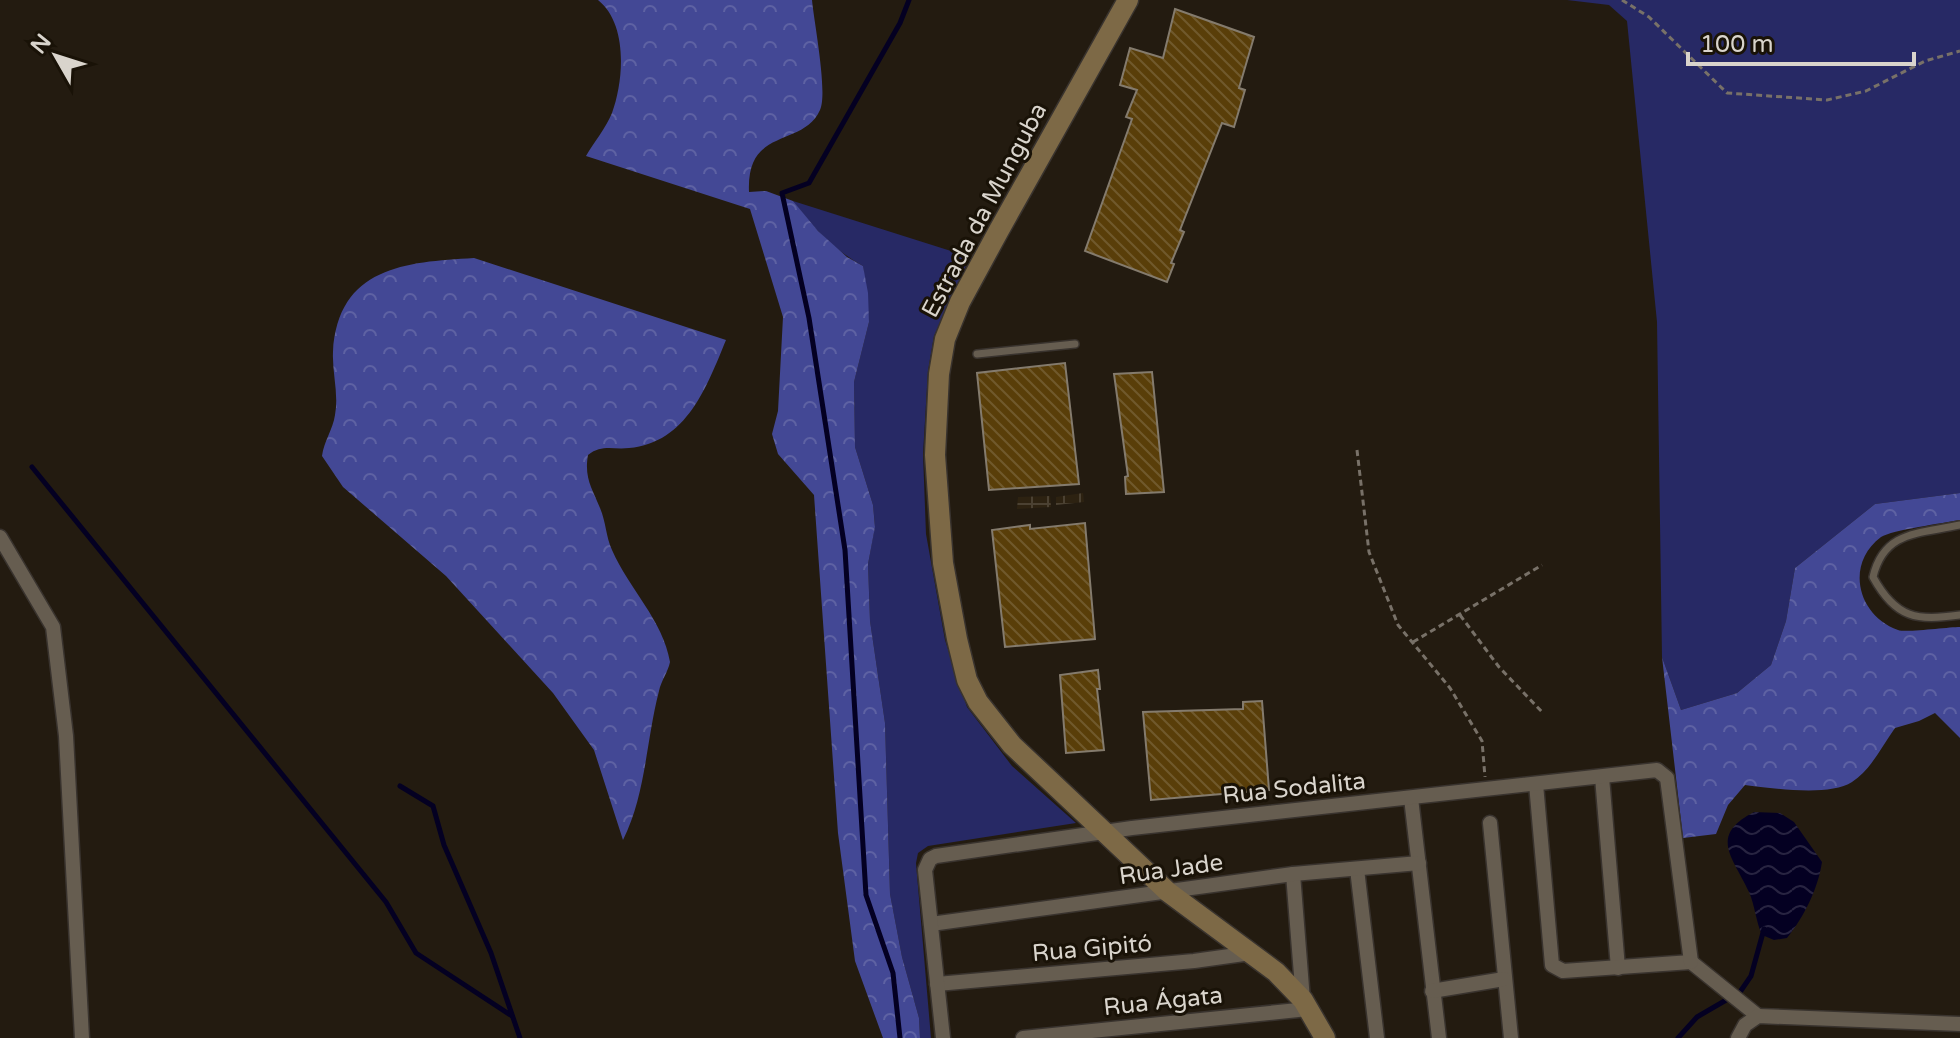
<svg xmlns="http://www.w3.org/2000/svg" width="1960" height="1038" viewBox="0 0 1960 1038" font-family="'Varela Round',sans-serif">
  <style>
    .industrial { fill: url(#industrial-grid) }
    .grass { fill: #272965 }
    .forest { fill: url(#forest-crowns) }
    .water { fill: url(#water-waves) }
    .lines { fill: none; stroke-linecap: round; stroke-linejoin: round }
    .stream { stroke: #040022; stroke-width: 5 }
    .building { fill: url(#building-back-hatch); stroke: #847b6d; stroke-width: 2 }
    .lane-casing { stroke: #39332e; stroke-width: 10 }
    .street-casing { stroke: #39332e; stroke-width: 17 }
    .secondary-casing { stroke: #39332e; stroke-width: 23 }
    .path { stroke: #787168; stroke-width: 3; stroke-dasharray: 6 4; stroke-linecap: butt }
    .lane { stroke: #665d50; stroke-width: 7 }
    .street { stroke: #665d50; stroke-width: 14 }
    .secondary { stroke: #7d6946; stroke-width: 20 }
    .labels { text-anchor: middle; stroke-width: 6; stroke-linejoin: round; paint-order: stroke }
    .street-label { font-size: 24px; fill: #d9d4cc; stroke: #191207 }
  </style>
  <defs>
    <pattern id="industrial-grid" width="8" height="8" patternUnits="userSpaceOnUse" patternTransform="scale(2)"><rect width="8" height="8" fill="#2d2211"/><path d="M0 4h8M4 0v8" fill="none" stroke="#4b4132"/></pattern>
    <pattern id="forest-crowns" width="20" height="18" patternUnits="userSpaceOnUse" patternTransform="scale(2)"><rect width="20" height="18" fill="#434895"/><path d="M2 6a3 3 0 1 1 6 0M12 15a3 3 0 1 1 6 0" fill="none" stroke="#5e62a3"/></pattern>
    <pattern id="water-waves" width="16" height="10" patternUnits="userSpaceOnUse" patternTransform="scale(2)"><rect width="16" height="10" fill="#040022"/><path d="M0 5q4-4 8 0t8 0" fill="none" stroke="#282441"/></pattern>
    <pattern id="building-back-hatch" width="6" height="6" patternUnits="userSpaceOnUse" patternTransform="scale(2)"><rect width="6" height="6" fill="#593e09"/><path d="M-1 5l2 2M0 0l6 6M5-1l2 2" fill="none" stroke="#70592c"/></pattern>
  </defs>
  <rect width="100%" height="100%" fill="#231b10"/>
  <g class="industrial">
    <path d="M1083 493 1084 502 1056 505V497Z"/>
    <path d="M1050 496 1051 507 1017 509 1018 497Z"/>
  </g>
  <g class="grass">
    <path d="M1567 0H1960V493L1875 504 1795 568 1786 621 1771 665 1737 693 1681 710 1662 657 1657 322 1627 21 1609 5Z"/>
    <path d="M793 201 970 257 934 336 928 371 923 454 926 534 945 640 967 707 1012 766 1076 823 928 846 918 853 916 863 931 1038H920L919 1018 902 957 890 894 885 723 870 621 868 564 875 526 873 505 855 447 854 382 869 322 863 266C834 250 812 227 793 201Z"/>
  </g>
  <g class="forest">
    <path d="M598 0H812C814 22 828 93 820 110 803 148 746 126 749 192L766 191 793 201 818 231 847 257 863 266 868 293 869 322 854 382 855 447 873 505 875 527 868 564 870 621 885 723 890 894 902 957 919 1018 920 1038H883L855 961 838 833 814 495 778 454 772 434 778 411 783 317 750 209 586 156C594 142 606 128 612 113 624 80 628 24 598 0Z"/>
    <path d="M474 258 726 340C707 386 687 443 629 448 613 450 602 444 588 455 584 478 592 488 600 508 606 522 606 537 612 550 629 589 663 620 670 662 668 672 661 681 659 691 646 741 646 794 623 840L594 750 553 693 446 576 343 487 322 456C324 441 333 429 335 415 339 394 332 373 333 352 338 267 405 262 474 258Z"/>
    <path d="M1960 493V520C1944 523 1892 530 1881 537 1845 564 1857 615 1898 630 1906 633 1948 627 1960 627V738L1935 713 1919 721 1895 728C1882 746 1871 770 1852 782 1829 797 1771 788 1745 785L1728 805 1716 834 1683 838 1662 657 1681 710 1737 693 1771 665 1786 621 1795 568 1875 504Z"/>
  </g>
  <path class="water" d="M1754 812 1780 813 1794 822 1822 862C1818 889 1804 917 1787 938L1774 940 1762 935C1756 922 1755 906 1749 892 1733 857 1708 836 1754 812Z"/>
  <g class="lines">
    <g class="stream">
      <path d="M32 467 386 902 416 953 512 1016"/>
      <path d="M400 786 433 806 444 845 491 953 520 1038"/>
      <path d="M900 1038 893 973 866 895 845 550 809 318 782 193 809 183 900 23 909 0"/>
      <path d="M1678 1038 1697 1017 1740 992 1751 976 1764 929"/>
    </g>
  </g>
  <g class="building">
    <path d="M1175 9 1254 37 1239 88 1245 90 1234 127 1222 123 1180 230 1184 232 1171 263 1174 264 1167 282 1085 251 1132 119 1126 117 1137 90 1120 85 1130 48 1163 58Z"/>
    <path d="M1065 363 1079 484 989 490 977 373Z"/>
    <path d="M1152 372 1164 492 1126 494 1125 477 1128 476 1114 374Z"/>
    <path d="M1085 523 1095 639 1005 647 992 530 1030 525V529Z"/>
    <path d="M1098 670 1100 689H1097L1104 750 1066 753 1060 675Z"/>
    <path d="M1262 701 1269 790 1151 800 1143 712 1243 709V702Z"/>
  </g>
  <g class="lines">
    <defs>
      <g id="lane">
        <path d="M977 354 1075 344"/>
        <path d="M1960 525C1920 534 1884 530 1873 577 1896 619 1917 621 1960 615"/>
      </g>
      <g id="street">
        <path d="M0 537 53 627 66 736 82 1038"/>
        <path d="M1602 777 1618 968"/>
        <path d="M1536 784 1552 965 1563 971 1691 962"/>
        <path d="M1411 798 1439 1038"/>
        <path d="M1490 823 1511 1038"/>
        <path d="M1357 869 1377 1038"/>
        <path d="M1293 874 1303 1000"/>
        <path d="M931 924 1293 874 1419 863"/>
        <path d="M1691 962 1758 1016"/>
        <path d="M937 984 1194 961 1251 953"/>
        <path d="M1432 991 1504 979"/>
        <path d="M943 1038 925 870 930 859 936 856 1132 828 1657 770 1667 778 1691 962"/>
        <path d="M1023 1038 1308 1009"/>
        <path d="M1738 1038 1745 1025 1758 1016 1960 1024"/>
      </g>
      <path id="secondary" d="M1128 0 998 232 960 302 945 339 939 374 935 455 943 563 957 639 967 680 978 702 1012 745 1168 892 1276 972 1303 1000 1325 1038"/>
    </defs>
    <use href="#lane" class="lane-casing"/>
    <use href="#street" class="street-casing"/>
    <use href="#secondary" class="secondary-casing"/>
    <g class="path">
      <path d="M1622 0 1649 17 1727 93 1827 100 1866 91 1925 61 1960 51"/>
      <path d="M1357 450 1369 552 1398 625 1450 688 1482 741 1485 777"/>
      <path d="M1460 615 1499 667 1543 713"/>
      <path d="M1413 642 1542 565"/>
    </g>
    <use href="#lane" class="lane"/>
    <use href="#street" class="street"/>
    <use href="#secondary" class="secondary"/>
  </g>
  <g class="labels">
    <g class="street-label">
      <text transform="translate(984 210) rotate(-62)" y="8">Estrada da Munguba</text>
      <text transform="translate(1294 788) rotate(-6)" y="8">Rua Sodalita</text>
      <text transform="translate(1171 869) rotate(-8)" y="8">Rua Jade</text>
      <text transform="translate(1092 948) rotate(-5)" y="8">Rua Gipitó</text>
      <text transform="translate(1163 1001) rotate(-6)" y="8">Rua Ágata</text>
    </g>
  </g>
  <g transform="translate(56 56) rotate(309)" stroke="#191207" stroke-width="6" paint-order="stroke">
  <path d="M0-6L14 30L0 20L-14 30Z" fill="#d9d4cc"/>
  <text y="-12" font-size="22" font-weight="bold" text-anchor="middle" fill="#d9d4cc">N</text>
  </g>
  <path d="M1688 52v12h226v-12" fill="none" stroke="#d9d4cc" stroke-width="4"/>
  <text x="1700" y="52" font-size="24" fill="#d9d4cc" stroke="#191207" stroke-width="6" paint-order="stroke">100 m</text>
</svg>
